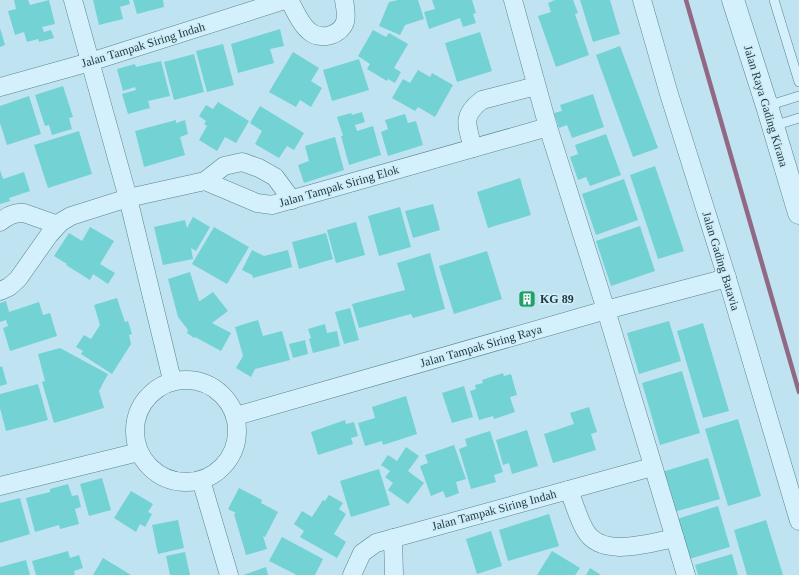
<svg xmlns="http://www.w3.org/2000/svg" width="799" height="575" viewBox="0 0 799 575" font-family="'Times New Roman',serif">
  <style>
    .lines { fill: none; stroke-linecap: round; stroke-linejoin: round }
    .stream { stroke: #926984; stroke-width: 4.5 }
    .building { fill: #73d2d3 }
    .service-casing { stroke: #56858c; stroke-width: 10 }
    .minor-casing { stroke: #56858c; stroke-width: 19 }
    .tertiary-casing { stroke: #56858c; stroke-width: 23 }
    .service { stroke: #d4f0fc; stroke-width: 9 }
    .minor { stroke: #d4f0fc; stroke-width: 18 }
    .tertiary { stroke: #d4f0fc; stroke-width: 22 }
    .labels { text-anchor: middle; stroke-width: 3.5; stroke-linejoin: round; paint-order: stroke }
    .street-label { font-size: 12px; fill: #1c383b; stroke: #d0ecf8 }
    .poi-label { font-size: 12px; font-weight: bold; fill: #1c383b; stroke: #d0ecf8; text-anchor: start }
  </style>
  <rect width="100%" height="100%" fill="#c0e3f2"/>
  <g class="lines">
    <path class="stream" d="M686 0 799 392"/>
  </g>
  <g class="building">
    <path d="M14 0H28L30 5 49 0 55 24 42 27 44 32 51 30 54 38 39 42 38 39 27 42 24 32 15 35 8 11 16 9Z"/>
    <path d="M93 0H129L130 4 120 7 123 19 99 25Z"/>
    <path d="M133 0H163L164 7 137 14Z"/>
    <path d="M398 0H418L424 19 405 25 400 35 379 26 389 2Z"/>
    <path d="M432 0H472L476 13 473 14 476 23 463 27 460 18 429 29 424 12 435 9Z"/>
    <path d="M555 0H573L578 13 575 14 589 55 556 67 538 16 551 12 548 3Z"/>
    <path d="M580 0H610L620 34 593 42Z"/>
    <path d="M0 28 5 45 0 47Z"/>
    <path d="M280 29 284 46 270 49 274 63 238 73 231 44Z"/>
    <path d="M373 30 386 37 389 33 408 44 394 68 401 72 395 83 388 79 387 81 367 69 370 64 358 56Z"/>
    <path d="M480 32 492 71 457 82 445 43Z"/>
    <path d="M223 44 234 85 207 92 196 51Z"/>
    <path d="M620 46 658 148 633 157 596 55Z"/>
    <path d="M293 52 319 68 311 81 322 88 311 107 300 100 296 107 269 92Z"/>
    <path d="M194 54 204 92 174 100 164 62Z"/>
    <path d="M359 59 369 90 332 101 323 70Z"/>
    <path d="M161 61 170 96 148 101 150 108 128 114 122 94 136 90 135 87 123 91 117 69 135 64 136 67Z"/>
    <path d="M418 70 430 77 432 73 453 85 435 117 418 107 415 111 392 98 403 79 410 83Z"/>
    <path d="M63 86 73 117 69 118 72 129 52 135 49 125 45 126 35 95Z"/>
    <path d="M593 94 604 127 572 138 567 125 559 128 554 113 562 111 560 105Z"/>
    <path d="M29 96 41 134 7 145 0 123V106Z"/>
    <path d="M218 102 249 121 236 143 225 137 217 151 199 140 207 126 204 124 206 121 199 116 206 105 213 109Z"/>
    <path d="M260 106 304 133 294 150 287 146 279 158 255 144 262 131 250 123Z"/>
    <path d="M362 112 365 122 355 125 357 131 373 126 381 155 349 165 341 136H343L337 117 351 113 352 115Z"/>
    <path d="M405 114 408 123 416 121 423 145 388 156 381 132 388 129 385 120Z"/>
    <path d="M176 120V123L185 120 188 134 180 137 185 155 144 167 135 131Z"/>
    <path d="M79 131 92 174 48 188 34 145Z"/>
    <path d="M606 134 621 175 590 186 586 177 578 180 570 157 578 154 575 145Z"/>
    <path d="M335 137 344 170 304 183 298 165 309 161 305 146Z"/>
    <path d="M655 166 684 251 658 259 630 175Z"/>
    <path d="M0 170 3 179 24 172 30 191 9 198 10 201 0 204Z"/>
    <path d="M520 178 531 215 488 228 477 192Z"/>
    <path d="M624 179 638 220 596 235 582 194Z"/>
    <path d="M433 204 440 230 413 238 405 211Z"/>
    <path d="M400 207 411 247 379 256 368 216Z"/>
    <path d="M193 217 210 227 196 251 191 248 193 259 163 265 154 227 185 220 187 228Z"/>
    <path d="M356 222 365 255 336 263 327 230Z"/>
    <path d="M640 226 655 271 611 286 596 241Z"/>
    <path d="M90 227 114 241 100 264 115 273 108 284 93 274 90 280 66 265 67 264 54 256 69 233 82 241Z"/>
    <path d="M214 227 249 247 227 284 192 264Z"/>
    <path d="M326 233 333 259 299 269 292 242Z"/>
    <path d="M252 250 264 256 288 250 292 267 253 278 252 275 242 270Z"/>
    <path d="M487 251 502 299 454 314 439 266Z"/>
    <path d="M430 253 445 309 413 318 411 314 359 328 352 304 405 290 397 263Z"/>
    <path d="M190 272 199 301H200L213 292 228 311 212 323 231 333 221 351 195 337 194 338 187 333 188 330 178 317 168 279Z"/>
    <path d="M530 294 532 301 524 304 522 296Z"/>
    <path d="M117 298 125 322 128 321 132 334 129 335 131 344 112 374 81 354 83 351 76 347 84 335 91 339 100 325 94 305Z"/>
    <path d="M6 301 9 312 39 302 43 315 50 313 57 336 10 351 3 328 8 326 6 320 0 322V303Z"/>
    <path d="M350 308 359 340 344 344 335 312Z"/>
    <path d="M258 320 263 336 282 331 290 360 255 369 251 377 236 368 243 356 235 327Z"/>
    <path d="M669 321 681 361 639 374 627 333Z"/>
    <path d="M703 323 729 411 703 418 677 331Z"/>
    <path d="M325 324 327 333 337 331 340 346 313 353 309 339 311 338 308 329Z"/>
    <path d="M305 340 308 354 293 358 289 344Z"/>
    <path d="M60 348 108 374 99 391 104 408 54 423 42 382 45 381 38 354Z"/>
    <path d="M2 366 7 384 0 386V367Z"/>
    <path d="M682 371 700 433 660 445 642 383Z"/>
    <path d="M503 373 504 376 511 374 517 395 510 397 515 412 494 419 493 416 479 420 470 391 476 389 475 385 483 383 482 380Z"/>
    <path d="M38 384 48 420 6 431 0 408V394Z"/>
    <path d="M464 386 473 417 452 423 442 393Z"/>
    <path d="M406 396 417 434 383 445 382 441 365 446 358 423 375 418 372 407Z"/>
    <path d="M589 407 597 432 591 434 596 450 553 463 544 434 574 424 570 413Z"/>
    <path d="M738 419 761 496 728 506 705 429Z"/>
    <path d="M345 420 346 424 354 422 358 436 351 438 353 444 318 455 311 432Z"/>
    <path d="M527 430 538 466 512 474 509 463 503 465 496 440Z"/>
    <path d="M490 431 503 472 494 475 496 482 471 489 459 449 467 446 465 439Z"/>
    <path d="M454 445 466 479 456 482 459 493 446 498 443 491 431 496 420 466 428 463 425 455Z"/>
    <path d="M406 447 419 456 408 471 424 483 408 504 388 490 393 483 385 477 390 471 381 465 388 455 397 461Z"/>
    <path d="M708 458 720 499 674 512 662 472Z"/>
    <path d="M379 469 390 505 351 517 340 481Z"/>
    <path d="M102 478 111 510 89 516 80 484Z"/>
    <path d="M68 484 72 496 78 495 81 507 75 509 79 524 60 529 59 525 35 532 26 498 50 492V489Z"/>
    <path d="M239 488 262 500 261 503 278 512 265 537 263 536 267 549 246 555 234 514 236 513 228 509Z"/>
    <path d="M131 491 153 504 148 512 152 514 145 527 140 524 136 532 114 518Z"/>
    <path d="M329 495 343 503 339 509 346 514 334 534 346 542 337 558 300 537 304 531 294 524 302 511 312 517 323 500 325 501Z"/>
    <path d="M20 498 30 534 0 543V503Z"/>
    <path d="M718 506 730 547 689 559 677 519Z"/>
    <path d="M549 514 559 546 508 561 499 530Z"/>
    <path d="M178 520 184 548 158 554 152 525Z"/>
    <path d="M766 520 783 575H747L734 530Z"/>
    <path d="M491 531 502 566 477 574 466 539Z"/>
    <path d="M282 537 323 559 315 575H297L269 561Z"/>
    <path d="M68 551 70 558 79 555 83 568 74 571 75 575H36L32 561Z"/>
    <path d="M552 551 580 568 575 575H537Z"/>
    <path d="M185 552 190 575H170L166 556Z"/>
    <path d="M732 554 738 575H698L695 565Z"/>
    <path d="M103 558 131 575H93Z"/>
    <path d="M26 560 30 575H0V567Z"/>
    <path d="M266 567 268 575H243Z"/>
    <path d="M590 568 601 575H586Z"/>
  </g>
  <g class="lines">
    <defs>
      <g id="service">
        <path d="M774 0 799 82"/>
        <path d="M767 106 799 96"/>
        <path d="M773 126 799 118"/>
      </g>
      <g id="minor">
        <path d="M73 0 128 198 172 380"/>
        <path d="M289 0C295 10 300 24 309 31 320 41 340 36 345 22 347 15 345 6 344 0"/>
        <path d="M513 0 548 127 606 310 686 575"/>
        <path d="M642 0 669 94 727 278 799 521"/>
        <path d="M0 87 90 62 285 0"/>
        <path d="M473 148C467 125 461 116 482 100L536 86"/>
        <path d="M205 181 224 166 242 162 259 168 275 177 292 200"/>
        <path d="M0 222C7 216 14 212 24 213L58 225"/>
        <path d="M0 291 9 287 18 279 49 235 61 222 71 216 128 198 205 181 257 203 272 205 548 127"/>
        <circle cx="186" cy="431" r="51"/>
        <path d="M236 416 606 310 727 278"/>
        <path d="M201 480 229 575"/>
        <path d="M0 486 139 452"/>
        <path d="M569 490C574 503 578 518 585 530 601 559 649 543 675 538"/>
        <path d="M393 538 394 575"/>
        <path d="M352 575 362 553 376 543 652 467"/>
      </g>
      <path id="tertiary" d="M733 0 767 106 799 213"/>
    </defs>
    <use href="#service" class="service-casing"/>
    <use href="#minor" class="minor-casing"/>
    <use href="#tertiary" class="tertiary-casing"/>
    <use href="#service" class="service"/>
    <use href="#minor" class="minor"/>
    <use href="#tertiary" class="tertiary"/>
  </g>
  <defs>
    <symbol id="building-square" viewBox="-11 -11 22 22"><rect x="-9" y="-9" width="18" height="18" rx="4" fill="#21a06c" stroke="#d0ecf8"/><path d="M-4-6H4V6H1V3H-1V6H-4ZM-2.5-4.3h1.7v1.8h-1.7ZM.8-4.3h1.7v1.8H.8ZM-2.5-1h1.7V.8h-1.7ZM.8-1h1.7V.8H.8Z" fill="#fff"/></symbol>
  </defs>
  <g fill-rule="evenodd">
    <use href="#building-square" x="517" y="289" width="20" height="20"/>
  </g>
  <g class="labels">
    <g class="street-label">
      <text transform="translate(143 45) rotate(-17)" y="4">Jalan Tampak Siring Indah</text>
      <text transform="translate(766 106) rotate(73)" y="4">Jalan Raya Gading Kirana</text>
      <text transform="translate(339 186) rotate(-16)" y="4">Jalan Tampak Siring Elok</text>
      <text transform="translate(721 261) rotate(73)" y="4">Jalan Gading Batavia</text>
      <text transform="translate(481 346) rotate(-16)" y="4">Jalan Tampak Siring Raya</text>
      <text transform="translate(494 510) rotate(-15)" y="4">Jalan Tampak Siring Indah</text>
    </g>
    <g class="poi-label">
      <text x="540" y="303">KG 89</text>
    </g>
  </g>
</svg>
